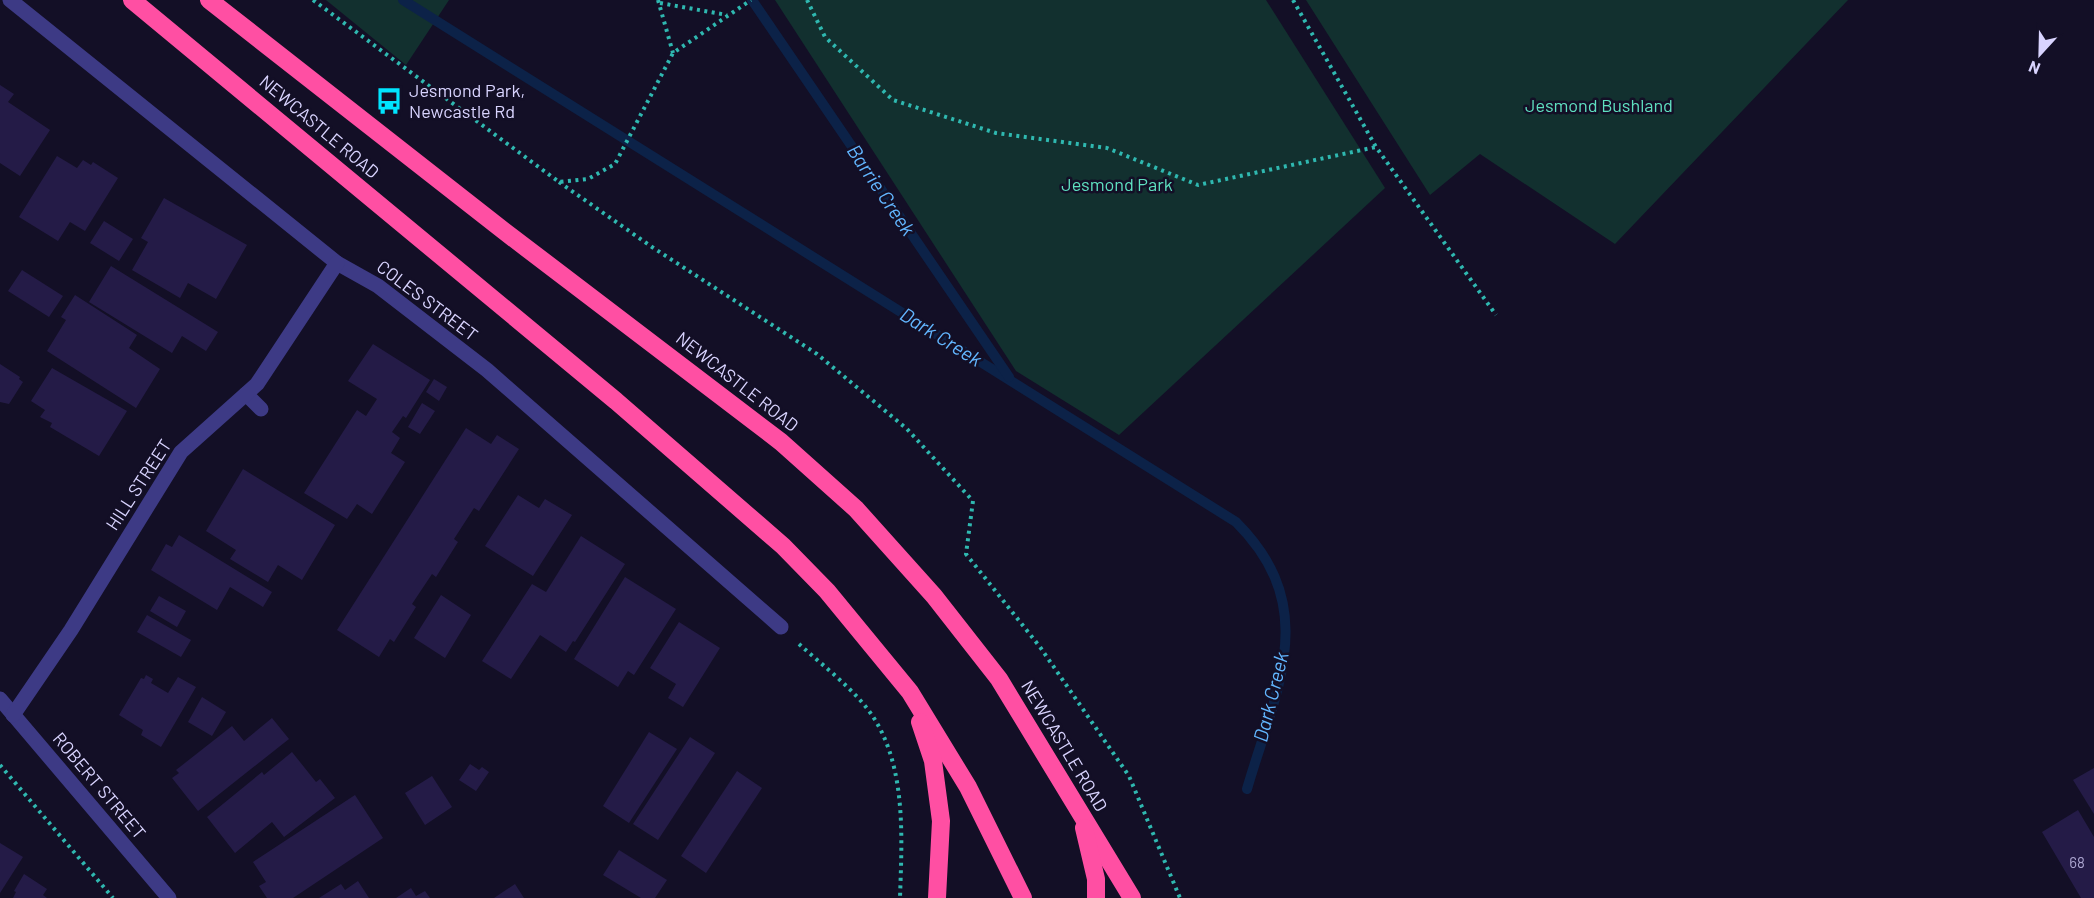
<svg xmlns="http://www.w3.org/2000/svg" width="2094" height="898" viewBox="0 0 2094 898" font-family="Barlow,sans-serif">
  <style>
    .green { fill: #12302f }
    .lines { fill: none; stroke-linecap: round; stroke-linejoin: round }
    .stream { stroke: #0c2248; stroke-width: 10 }
    .building { fill: #241b47 }
    .path { stroke: #2fb8b0; stroke-width: 4; stroke-dasharray: 3 4.5; stroke-linecap: butt }
    .minor { stroke: #3d3a85; stroke-width: 15 }
    .highway { stroke: #ff4fa3; stroke-width: 18 }
    .labels { text-anchor: middle; stroke-width: 5; stroke-linejoin: round; paint-order: stroke }
    .number-label { font-size: 15px; fill: #aca6d1 }
    .poi-label { font-size: 18px; fill: #d9d4ff; stroke: #130f26; text-anchor: start }
    .park-label { font-size: 18px; fill: #5fe0c0; stroke: #130f26 }
    .street-label { font-size: 18px; fill: #d9d4ff; stroke: #130f26 }
    .water-label { font-size: 20px; font-style: italic; fill: #62b6ff; stroke: #130f26 }
  </style>
  <rect width="100%" height="100%" fill="#130f26"/>
  <g class="green">
    <path d="M326 0H449L406 65Z"/>
    <path d="M775 0H1266L1385 188 1119 435 1016 371Z"/>
    <path d="M1306 0H1848L1615 244 1480 154 1430 195Z"/>
  </g>
  <g class="lines">
    <g class="stream">
      <path d="M403 0 1236 522C1322 608 1276 689 1247 789"/>
      <path d="M752 0 1009 377"/>
    </g>
  </g>
  <g class="building">
    <path d="M0 85 14 94 8 102 50 130 20 176 0 163Z"/>
    <path d="M57 156 77 168 83 160 91 165 93 162 118 178 85 231 70 222 58 241 19 217Z"/>
    <path d="M164 198 247 245 216 299 188 283 180 298 132 270 148 242 141 238Z"/>
    <path d="M104 221 133 239 119 261 90 243Z"/>
    <path d="M111 266 218 332 206 351 182 336 172 353 89 302Z"/>
    <path d="M22 270 63 296 49 317 8 291Z"/>
    <path d="M75 295 137 335 129 348 160 369 136 408 47 351 66 320 61 317Z"/>
    <path d="M373 344 430 380 406 418 403 416 392 432 400 438 391 453 405 462 372 514 357 504 347 519 304 493 357 410 366 416 377 399 348 381Z"/>
    <path d="M0 364 20 377 19 379 23 382 9 404 0 402Z"/>
    <path d="M52 368 127 411 99 456 50 427 52 423 40 417 45 410 31 401Z"/>
    <path d="M434 379 447 387 439 401 426 392Z"/>
    <path d="M422 403 435 411 420 434 408 427Z"/>
    <path d="M466 428 491 444 497 435 519 449 479 511 474 508 454 539 458 542 436 577 432 574 412 604 416 607 394 642 390 639 379 657 337 630Z"/>
    <path d="M243 469 335 525 302 580 278 565 268 582 230 559 236 550 206 531Z"/>
    <path d="M518 495 539 508 545 499 572 515 533 576 485 546Z"/>
    <path d="M179 535 272 592 263 607 230 587 217 610 151 570 166 544 172 547Z"/>
    <path d="M581 536 625 564 575 642 573 641 566 652 540 635 511 679 482 661 532 584 546 592Z"/>
    <path d="M625 577 676 609 634 675 628 671 618 687 574 659Z"/>
    <path d="M441 595 471 615 445 658 414 638Z"/>
    <path d="M159 596 186 611 177 627 150 611Z"/>
    <path d="M147 615 191 640 181 657 137 632Z"/>
    <path d="M679 622 720 648 683 707 668 698 676 684 650 668Z"/>
    <path d="M146 675 153 679 151 683 168 693 178 677 196 687 161 747 141 735 143 730 119 715 141 678 144 679Z"/>
    <path d="M202 697 226 712 212 736 188 722Z"/>
    <path d="M272 718 289 739 198 811 172 778 179 773 176 770 232 726 244 741Z"/>
    <path d="M649 732 677 749 629 823 603 806Z"/>
    <path d="M690 737 715 753 658 840 633 824Z"/>
    <path d="M292 752 316 782 320 779 335 798 284 837 272 822 235 853 207 817 262 772 264 775Z"/>
    <path d="M470 764 479 770 482 767 489 772 476 791 459 780Z"/>
    <path d="M2094 768V814L2073 780Z"/>
    <path d="M737 771 762 788 706 873 681 856Z"/>
    <path d="M432 776 452 807 425 825 405 793Z"/>
    <path d="M355 795 383 838 293 898H267L259 886 266 882 253 862Z"/>
    <path d="M2078 810 2094 837V898H2081L2042 832Z"/>
    <path d="M0 843 23 857 0 893Z"/>
    <path d="M619 850 667 880 655 898H641L603 875Z"/>
    <path d="M24 874 47 889 43 895 47 898H13L16 892 14 891Z"/>
    <path d="M358 881 369 898H319L341 884 345 890Z"/>
    <path d="M515 884 524 898H494Z"/>
    <path d="M411 888 416 896 425 891 430 898H396Z"/>
  </g>
  <g class="lines">
    <g class="path">
      <path d="M313 0 559 182 588 179 615 164 673 53 751 0"/>
      <path d="M658 0 673 53"/>
      <path d="M807 0 825 37 893 100 996 133 1107 148 1198 185 1376 147"/>
      <path d="M1293 0 1376 147 1496 315"/>
      <path d="M660 3 727 15"/>
      <path d="M559 182 652 247 817 354 907 429 973 501 966 554 1040 647 1129 776 1180 898"/>
      <path d="M799 644C819 662 842 680 860 700 908 752 902 833 900 898"/>
      <path d="M0 765 113 898"/>
    </g>
    <g class="minor">
      <path d="M10 0 337 263 378 286 487 370 781 627"/>
      <path d="M246 394 261 409"/>
      <path d="M0 699 169 898"/>
      <path d="M13 715 71 630 181 452 257 384 337 263"/>
    </g>
    <g class="highway">
      <path d="M132 0 616 401 783 546 827 591 910 692 968 787 1023 898"/>
      <path d="M209 0 504 231 781 442 856 509 934 596 999 679 1132 898"/>
      <path d="M920 722 933 761 941 821 937 898"/>
      <path d="M1084 828 1096 879V898"/>
    </g>
  </g>
  <defs>
    <symbol id="bus-bare" viewBox="-9 -9 18 18"><path d="M-5-6H5V4H4V6H2V4H-2V6H-4V4H-5ZM-3.5-4V0h7V-4ZM-3.5 1.2v1.5H-2V1.2ZM2 1.2v1.5H3.5V1.2Z" fill="#00e5ff" stroke="#130f26" stroke-width="2.5" paint-order="stroke"/></symbol>
  </defs>
  <g fill-rule="evenodd">
    <use href="#bus-bare" x="370" y="82" width="38" height="38"/>
  </g>
  <g class="labels">
    <g class="number-label">
      <text x="2077" y="868">68</text>
    </g>
    <g class="poi-label">
      <text x="409" y="97">Jesmond Park,<tspan x="409" dy="21">Newcastle Rd</tspan></text>
    </g>
    <g class="park-label">
      <text x="1599" y="112">Jesmond Bushland</text>
      <text x="1117" y="191">Jesmond Park</text>
    </g>
    <g class="street-label">
      <text transform="translate(319 127) rotate(40)" y="6">NEWCASTLE ROAD</text>
      <text transform="translate(427 301) rotate(37)" y="6">COLES STREET</text>
      <text transform="translate(737 382) rotate(38)" y="6">NEWCASTLE ROAD</text>
      <text transform="translate(139 485) rotate(-57)" y="6">HILL STREET</text>
      <text transform="translate(1064 746) rotate(59)" y="6">NEWCASTLE ROAD</text>
      <text transform="translate(99 786) rotate(50)" y="6">ROBERT STREET</text>
    </g>
    <g class="water-label">
      <text transform="translate(881 190) rotate(56)" y="7">Barrie Creek</text>
      <text transform="translate(941 337) rotate(32)" y="7">Dark Creek</text>
      <text transform="translate(1271 697) rotate(-76)" y="7">Dark Creek</text>
    </g>
  </g>
  <g transform="translate(2040 54) rotate(202)" stroke="#130f26" stroke-width="4.5" paint-order="stroke">
  <path d="M0-4.5L10 22L0 15L-10 22Z" fill="#d9d4ff"/>
  <text y="-9" font-size="16" font-weight="bold" text-anchor="middle" fill="#d9d4ff">N</text>
  </g>
</svg>
